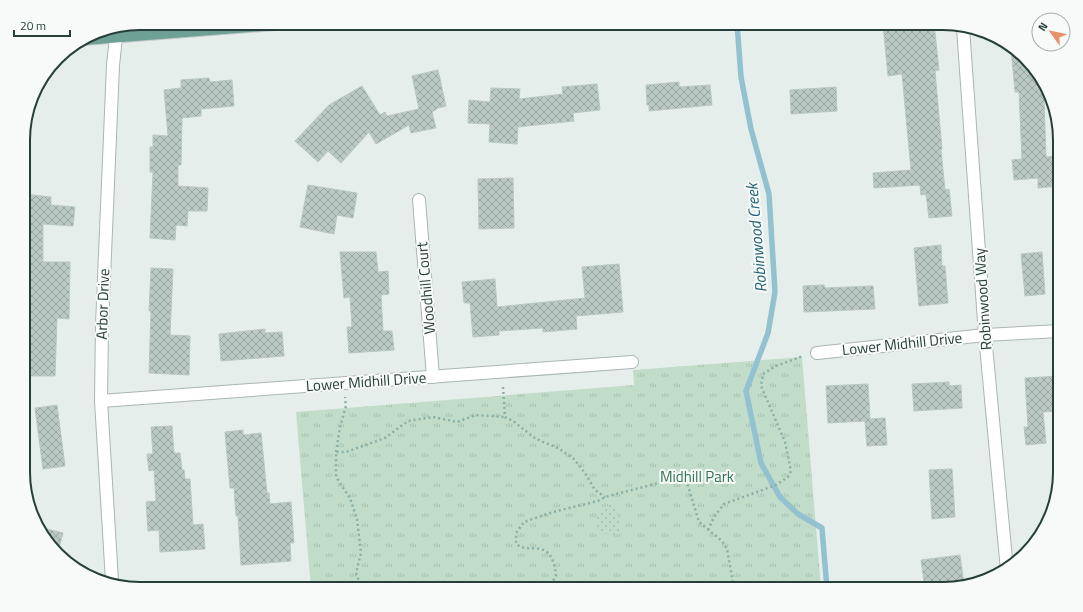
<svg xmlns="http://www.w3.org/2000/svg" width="1083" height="612" viewBox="0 0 1083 612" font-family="'Titillium Web',sans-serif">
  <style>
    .park { fill: url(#park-tufts) }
    .garden { fill: url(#garden-dots) }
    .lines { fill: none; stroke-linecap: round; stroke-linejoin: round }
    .stream { stroke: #92c2cf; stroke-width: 5.5 }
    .building { fill: url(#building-cross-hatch); stroke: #b9c7c2 }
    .minor-casing { stroke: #a9b6b2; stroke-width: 14 }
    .primary-casing { stroke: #c2c9c8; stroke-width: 14 }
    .path { stroke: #89afa6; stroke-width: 2.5; stroke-dasharray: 2 3; stroke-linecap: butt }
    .minor { stroke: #fff; stroke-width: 12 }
    .primary { stroke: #6ea096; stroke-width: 12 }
    .labels { text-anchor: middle; stroke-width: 4; stroke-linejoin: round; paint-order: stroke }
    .street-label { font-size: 15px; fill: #263f3a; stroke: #f7faf9 }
    .park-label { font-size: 15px; fill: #327450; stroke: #f7faf9 }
    .water-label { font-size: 16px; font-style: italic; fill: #236578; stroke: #f7faf9 }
    .rim { fill: none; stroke: #263f3a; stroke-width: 2 }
  </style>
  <defs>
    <pattern id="park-tufts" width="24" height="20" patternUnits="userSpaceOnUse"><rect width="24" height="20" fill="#c1ddca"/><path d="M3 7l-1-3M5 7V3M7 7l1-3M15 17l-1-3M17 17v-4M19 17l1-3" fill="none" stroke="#a6bfae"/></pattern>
    <pattern id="garden-dots" width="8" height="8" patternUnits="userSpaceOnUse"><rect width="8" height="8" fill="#c1ddca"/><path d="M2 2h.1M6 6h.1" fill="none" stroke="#a6bfae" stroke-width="1.8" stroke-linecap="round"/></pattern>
    <pattern id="building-cross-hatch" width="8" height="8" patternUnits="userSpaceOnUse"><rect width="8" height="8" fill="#bbc9c4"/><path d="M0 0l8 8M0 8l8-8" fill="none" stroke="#98a5a0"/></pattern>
  </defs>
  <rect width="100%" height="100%" fill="#e6eeeb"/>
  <path class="park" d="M802 357 821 589H311L296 412 634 385 633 370Z"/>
  <path class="garden" d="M614 503 622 534C605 536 595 534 596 515L604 508Z"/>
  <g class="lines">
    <path class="stream" d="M737 23 741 77 751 129 769 194 775 292 768 333 746 391 761 463 780 497 798 514 822 528 827 589"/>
  </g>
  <g class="building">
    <path d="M908 23H934L939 70 935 71 942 149 941 150 945 190 949 189 952 216 929 218 926 194 921 195 920 185 874 188 873 173 911 170 902 74 888 76 883 25Z"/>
    <path d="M1011 48 1040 75 1049 100 1044 101 1046 157 1060 156V186L1038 188V178L1014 180 1012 160 1022 159 1019 92H1015Z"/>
    <path d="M438 70 446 106 438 108 432 112 436 128 411 133 409 125 376 144 369 132 341 163 328 151 318 162 295 141 329 105 362 86 380 115 385 112 387 116 419 109 412 76Z"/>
    <path d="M209 78 210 82 232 80 234 106 201 109V116L182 118 181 165H178V186L208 188 207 211H188L187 226 176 225 175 240 150 238 153 172H150V147H153V135L168 136 164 90 181 88V80Z"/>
    <path d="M679 82V87L710 85 712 105 649 111V105H647L646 85Z"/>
    <path d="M597 84 600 110 573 113 574 121 518 127 517 144 489 142 490 124 468 123 469 100 490 102 491 88 520 89 519 99 563 94 562 87Z"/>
    <path d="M836 87 837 111 791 114 790 90Z"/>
    <path d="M513 178 514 228 479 229 478 179Z"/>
    <path d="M308 185 357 193 353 218 337 215 334 234 300 227Z"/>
    <path d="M24 194 51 197V205L75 207 73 226 43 224V262H70L69 319 57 318 55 376H27L29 321 24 320Z"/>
    <path d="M941 245 942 266H945L948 303 919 306 914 248Z"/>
    <path d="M340 252H376L378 272 388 271 389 294 381 295 383 331H392L394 350 349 353 347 327H352L350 297 344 298Z"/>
    <path d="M1042 252 1045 294 1025 296 1021 254Z"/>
    <path d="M619 264 623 312 576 316 577 329 543 332V328L499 331V335L473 337 470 303H464L462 282 495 279 497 307 585 298 582 267Z"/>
    <path d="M151 268 173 269 170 335 190 336 189 375 149 373 151 311H149Z"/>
    <path d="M824 285 825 288 873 286 875 309 804 312 803 286Z"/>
    <path d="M265 329V333L282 332 284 356 221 361 219 334Z"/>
    <path d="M1060 376V411L1043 412 1046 443 1026 445 1024 427H1028L1025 378Z"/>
    <path d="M949 382V386L961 385 962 408 914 411 912 384Z"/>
    <path d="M868 384 870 419 885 418 887 445 867 446 865 421 828 423 826 386Z"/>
    <path d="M57 405 65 466 43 469 35 408Z"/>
    <path d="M172 426 174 453H180L182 470H184L185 479H190L193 525 203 524 205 549 160 552 159 530 148 531 146 502 156 501 154 470 149 471 147 454H153L151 427Z"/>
    <path d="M243 430V435L261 433 267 493H269L270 504 291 502 294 543H290L291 561 241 565 238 516H236L234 488H230L225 432Z"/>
    <path d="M952 469 955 517 932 519 929 470Z"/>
    <path d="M39 527 63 533 58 551 43 537Z"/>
    <path d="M960 555 964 584 950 589H925L921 560Z"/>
  </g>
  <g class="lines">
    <defs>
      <g id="minor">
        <path d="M963 28 985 335 1007 570"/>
        <path d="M419 200 433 377"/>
        <path d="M817 353 985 335 1060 331"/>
        <path d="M101 401 632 362"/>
        <path d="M112 581 101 401 102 325 113 65 117 28"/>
      </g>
      <path id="primary" d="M84 39 288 23"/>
    </defs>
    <use href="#minor" class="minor-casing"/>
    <use href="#primary" class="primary-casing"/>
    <g class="path">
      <path d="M503 387 505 417 513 421 536 439 558 448 574 459 585 473 595 490 605 497"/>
      <path d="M336 452 340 427 346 406 345 397"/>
      <path d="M708 530 714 517 724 504 776 485 788 477 791 471 785 442 761 386 763 374 776 366 803 356"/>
      <path d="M362 589 356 573 361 553 357 519 350 498 336 477V452H346L385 438 408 421 433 417 457 422 476 415 505 417"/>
      <path d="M430 589 437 582H446L462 589"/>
      <path d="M548 589 556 576C552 533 526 557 516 543V533L524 522 553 512 598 501 605 497 685 476 699 522 722 541 727 549 733 583 732 589"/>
    </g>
    <use href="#minor" class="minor"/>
    <use href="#primary" class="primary"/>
  </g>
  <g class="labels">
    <g class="street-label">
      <text transform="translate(426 288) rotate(-95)" y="5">Woodhill Court</text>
      <text transform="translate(983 299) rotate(-94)" y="5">Robinwood Way</text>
      <text transform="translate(103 304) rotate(-88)" y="5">Arbor Drive</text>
      <text transform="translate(902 344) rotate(-6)" y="5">Lower Midhill Drive</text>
      <text transform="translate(366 382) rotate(-4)" y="5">Lower Midhill Drive</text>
    </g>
    <g class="park-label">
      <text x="697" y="482">Midhill Park</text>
    </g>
    <g class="water-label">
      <text transform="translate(756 238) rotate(-95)" y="6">Robinwood Creek</text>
    </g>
  </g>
  <path d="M0 0H1083V612H0ZM140 30H943A110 110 0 0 1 1053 140V472A110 110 0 0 1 943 582H140A110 110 0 0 1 30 472V140A110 110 0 0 1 140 30Z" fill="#f7faf9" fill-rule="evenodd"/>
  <path class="rim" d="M140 30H943A110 110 0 0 1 1053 140V472A110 110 0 0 1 943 582H140A110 110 0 0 1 30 472V140A110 110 0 0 1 140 30Z"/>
  <g transform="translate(1051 32) rotate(303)"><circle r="19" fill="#f7faf9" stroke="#a3afad"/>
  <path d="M0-3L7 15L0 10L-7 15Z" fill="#e99069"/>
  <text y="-6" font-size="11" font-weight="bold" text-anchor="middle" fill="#263f3a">N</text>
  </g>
  <path d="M14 30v6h56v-6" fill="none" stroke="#263f3a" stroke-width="2"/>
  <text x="20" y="30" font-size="12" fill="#263f3a" stroke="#f7faf9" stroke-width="3" paint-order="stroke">20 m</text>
</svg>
